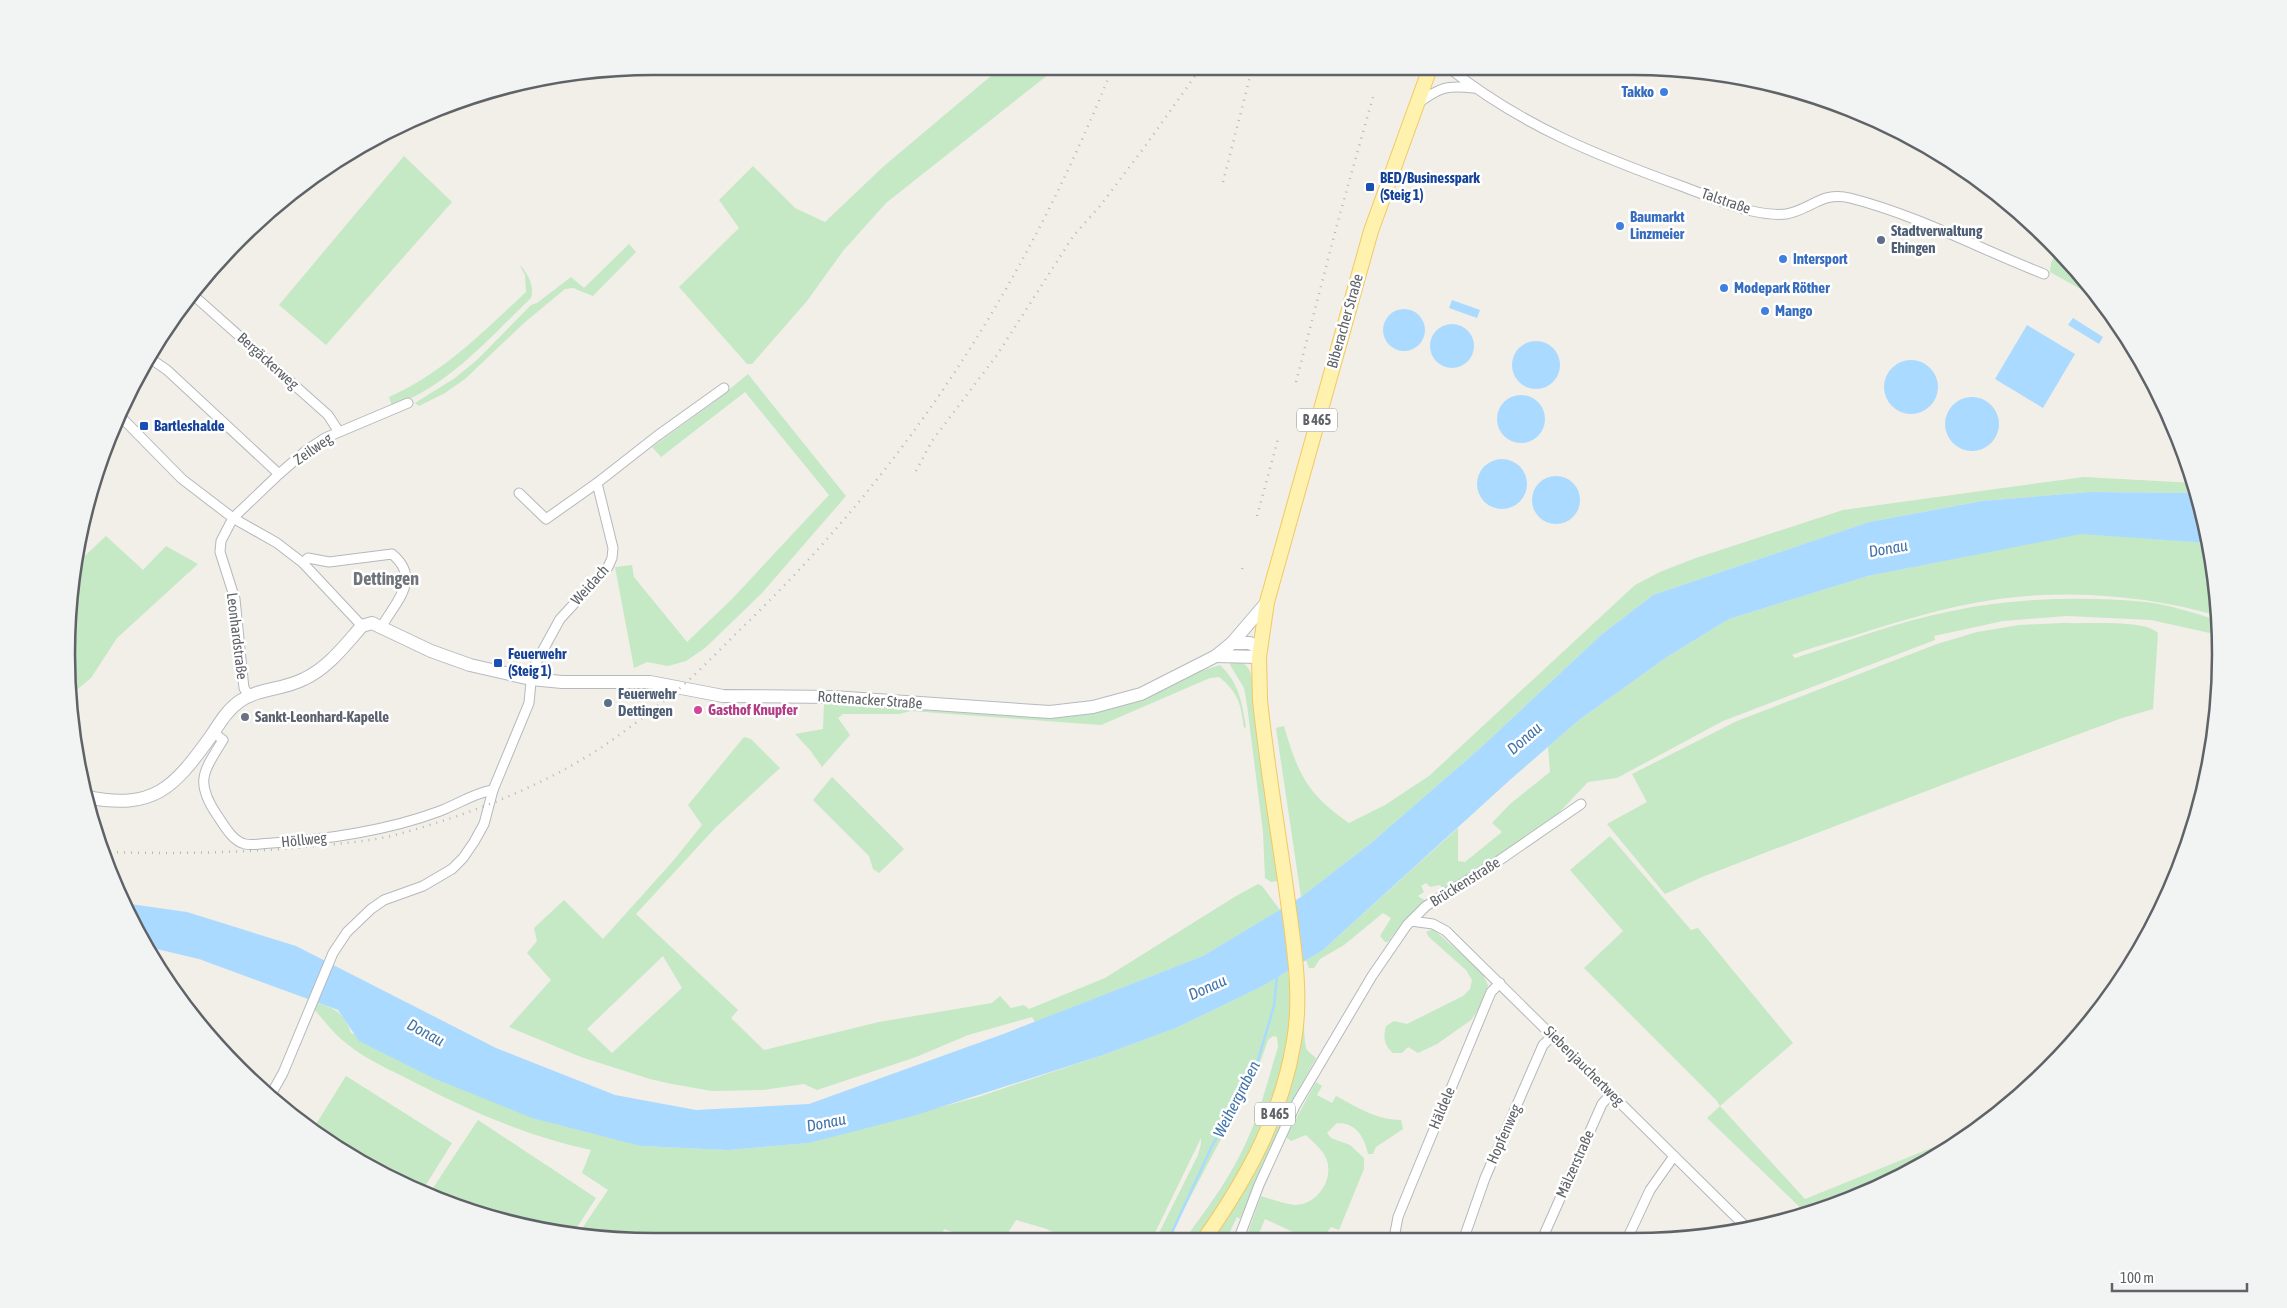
<svg xmlns="http://www.w3.org/2000/svg" width="2287" height="1308" viewBox="0 0 2287 1308" font-family="'Asap Condensed',sans-serif">
  <style>
    .green { fill: #c5e8c5; fill-rule: evenodd }
    .water { fill: #aadaff }
    .lines { fill: none; stroke-linecap: round; stroke-linejoin: round }
    .stream { stroke: #aadaff; stroke-width: 2.5 }
    .minor-casing { stroke: #b5b8bc; stroke-width: 11 }
    .secondary-casing { stroke: #b6babf; stroke-width: 14 }
    .primary-casing { stroke: #f2c960; stroke-width: 16 }
    .minor { stroke: #fff; stroke-width: 9 }
    .secondary { stroke: #fff; stroke-width: 12 }
    .primary { stroke: #fff2af; stroke-width: 14 }
    .rail { stroke: #b6b7b8; stroke-width: 2.5; stroke-dasharray: 1 6; stroke-linecap: butt }
    .shop-dot { fill: #3f7fe0; stroke: #fff; stroke-width: 2 }
    .transit-dot { fill: #1a4fb4; stroke: #fff; stroke-width: 2 }
    .service-dot { fill: #5c6f8a; stroke: #fff; stroke-width: 2 }
    .hotel-dot { fill: #d1479c; stroke: #fff; stroke-width: 2 }
    .worship-dot { fill: #6b7280; stroke: #fff; stroke-width: 2 }
    .labels { text-anchor: middle; stroke-width: 5; stroke-linejoin: round; paint-order: stroke }
    .shield { fill: #fff; stroke: #8f9295; stroke-width: 1 }
    .shield-label { font-size: 14px; font-weight: bold; fill: #5f6368 }
    .shop-label { font-size: 15px; font-weight: bold; fill: #366cbe; stroke: #fff; text-anchor: start }
    .transit-label { font-size: 15px; font-weight: bold; fill: #164399; stroke: #fff; text-anchor: start }
    .street-label { font-size: 15px; fill: #5f6368; stroke: #fff }
    .service-label { font-size: 15px; font-weight: bold; fill: #4e5e75; stroke: #fff; text-anchor: start }
    .hotel-label { font-size: 15px; font-weight: bold; fill: #b23c85; stroke: #fff; text-anchor: start }
    .worship-label { font-size: 15px; font-weight: bold; fill: #5b616d; stroke: #fff; text-anchor: start }
    .water-label { font-size: 16px; font-style: italic; fill: #4174aa; stroke: #fff }
    .quarter-label { font-size: 18px; font-weight: bold; fill: #70757a; stroke: #fff }
    .rim { fill: none; stroke: #5f6368; stroke-width: 2.5 }
  </style>
  <rect width="100%" height="100%" fill="#f1efe8"/>
  <g class="green">
    <path d="M998 70H1054L886 203 843 251 807 301 752 364H747L679 287 739 228 719 200 753 166 795 208 825 222 884 166Z"/>
    <path d="M404 156 452 202 326 345 279 305Z"/>
    <path d="M629 244 636 252 593 296 573 288 565 289 524 323 465 379 445 393 419 406 415 403 455 378 477 360 531 305 537 303 571 277 584 288Z"/>
    <path d="M2057 251 2099 296 2102 301 2050 272 2051 263Z"/>
    <path d="M519 264C527 273 535 285 531 298 489 338 448 387 392 406L389 397C442 374 484 331 526 292L525 275Z"/>
    <path d="M748 374 846 496 762 593 705 648 686 661 668 666 647 662 634 668 615 567 632 565 634 577 687 642 732 599 829 495 745 392 661 457 652 447 713 403Z"/>
    <path d="M2084 477 2194 483 2197 493 2090 492 1982 501 1869 522 1653 595 1601 635 1477 751 1371 843 1301 897 1276 728 1284 726C1298 774 1307 794 1349 823L1385 805 1429 776 1635 585 1660 572 1693 559 1843 510Z"/>
    <path d="M2081 533 2208 543 2219 616C2140 593 2046 587 1964 605 1930 612 1897 622 1865 632 1841 640 1815 646 1792 655L1795 658C1846 642 1899 621 1952 611 2014 598 2082 596 2145 602 2171 605 2195 613 2219 621V635L2151 620 2067 616 2003 621 1934 636 1935 640 1723 721 1617 778 1588 782 1553 819 1444 891 1440 885 1430 887 1426 883 1421 886 1424 892 1418 896 1426 901 1402 923 1388 942H1385L1380 936 1391 918 1383 913 1344 945 1320 959 1314 968H1309L1306 960 1323 950 1458 828V861L1465 862 1502 832 1492 823 1510 804 1550 772 1548 747 1579 720 1667 657 1729 619 1868 576Z"/>
    <path d="M106 536 143 570 166 546 198 564 117 638 91 678 68 697 71 578 73 567Z"/>
    <path d="M2063 623C2083 624 2146 619 2158 633L2153 709 2122 718 1963 777 1702 877 1665 894 1607 824 1647 802 1632 774 1737 721 1937 644 1977 632 2019 625Z"/>
    <path d="M1236 661C1248 663 1250 670 1253 681L1274 835 1278 881 1271 882 1265 878 1263 832 1247 705 1244 688 1230 665 1231 663Z"/>
    <path d="M1220 665C1239 683 1242 702 1246 727L1244 728C1241 704 1238 692 1219 677L1210 678 1101 725 911 711 899 714H843L838 718 850 735 822 767 810 750 795 734 823 729 824 704 904 707 970 713 1045 716 1091 714 1136 701 1198 672Z"/>
    <path d="M744 737 751 739 780 768 715 828 636 914 738 1010 731 1018 764 1050 879 1022 992 1003 1000 996 1011 1008 1024 1005 1029 1009 1105 978 1236 896 1258 884 1262 886 1280 910 1203 956 1035 1022 1032 1017 968 1035 916 1057 817 1090 804 1084 763 1090 712 1091 672 1084 650 1079 581 1057 509 1027 551 980 527 953 537 941 534 928 564 900 603 939 673 861 702 825 688 805ZM663 956 682 988 612 1053 587 1029Z"/>
    <path d="M832 777 904 849 879 873 873 869 869 856 813 800Z"/>
    <path d="M1610 836 1691 930 1698 928 1793 1043 1720 1106 1805 1199 1946 1142 1949 1148 1822 1210 1807 1214 1707 1118 1720 1106 1717 1101 1584 968 1623 931 1570 870Z"/>
    <path d="M1433 929 1481 971 1488 985 1482 1004 1471 1020 1437 1044 1418 1053 1408 1047 1402 1053H1393C1384 1045 1383 1038 1386 1026L1394 1021 1407 1024 1463 996 1470 989 1472 980 1466 970 1429 937 1426 932Z"/>
    <path d="M1288 971C1302 1071 1253 1161 1196 1239H1185C1205 1211 1225 1185 1240 1155 1258 1121 1267 1083 1278 1047L1277 1037 1273 1036 1268 1040 1260 1063 1239 1105 1168 1239H1156L1198 1155 1201 1144V1138L1152 1239H1066L1047 1229 1016 1220 1004 1239H972L944 1229 940 1239 616 1241 579 1233 608 1190 582 1173 591 1150C525 1136 466 1109 406 1078 384 1067 360 1056 341 1039 331 1030 322 1018 313 1008L315 1002C335 1009 343 1011 351 1033L641 1146 728 1150 809 1143 978 1097 1100 1056 1176 1028 1263 986Z"/>
    <path d="M1303 974C1305 989 1302 1042 1307 1050 1309 1053 1313 1055 1316 1058L1287 1111 1240 1219 1237 1217 1227 1238H1213C1249 1182 1283 1128 1296 1061 1301 1039 1296 991 1303 974Z"/>
    <path d="M346 1076 452 1143 422 1191 360 1163 313 1129Z"/>
    <path d="M1316 1082 1322 1086 1317 1095 1332 1103 1336 1096C1357 1107 1376 1120 1401 1120L1403 1129 1376 1147 1373 1154H1368C1364 1136 1356 1123 1337 1123L1327 1133 1331 1138 1350 1145 1364 1158V1169L1339 1230 1331 1227 1323 1238H1294L1295 1233 1265 1219 1257 1238H1246L1261 1196C1271 1199 1284 1204 1295 1205 1317 1205 1335 1179 1326 1158 1323 1150 1312 1141 1306 1135L1291 1141 1286 1137Z"/>
    <path d="M478 1120 596 1198 574 1232 465 1211 429 1194Z"/>
  </g>
  <g class="water">
    <path d="M1452 300 1480 310 1477 318 1449 308Z"/>
    <circle cx="1404" cy="330" r="21"/>
    <path d="M2073 318 2103 337 2099 344 2068 325Z"/>
    <circle cx="1452" cy="346" r="22"/>
    <path d="M2027 325 2075 354 2043 408 1995 379Z"/>
    <circle cx="1536" cy="365" r="24"/>
    <circle cx="1911" cy="387" r="27"/>
    <circle cx="1521" cy="419" r="24"/>
    <circle cx="1972" cy="424" r="27"/>
    <circle cx="1502" cy="484" r="25"/>
    <circle cx="1556" cy="500" r="24"/>
    <path d="M2090 492 2197 493 2208 543 2081 534 1868 576 1729 619 1667 657 1579 720 1511 779 1323 950 1263 986 1176 1028 1100 1056 913 1116 809 1143 728 1150 641 1146 532 1118 433 1078 359 1041 338 1010 199 959 144 946 123 903 187 912 296 946 496 1048 615 1095 696 1110 809 1104 1006 1033 1203 956 1301 897 1371 843 1477 751 1601 635 1653 595 1869 522 1982 501Z"/>
  </g>
  <g class="lines">
    <path class="stream" d="M1169 1239 1212 1146 1255 1070 1274 1006 1277 976"/>
    <defs>
      <g id="minor">
        <path d="M1449 68C1522 126 1598 156 1684 187 1706 195 1729 206 1752 211 1761 213 1777 215 1786 214 1811 210 1821 191 1850 198 1917 215 1980 249 2044 274"/>
        <path d="M1417 104C1440 87 1447 85 1474 88"/>
        <path d="M192 294 328 415 339 432"/>
        <path d="M148 357 167 370 279 474"/>
        <path d="M119 415 182 479 233 518 277 543 303 563 362 626"/>
        <path d="M519 493 546 519 597 483"/>
        <path d="M303 563 308 558 329 562 392 554C422 579 396 601 382 626"/>
        <path d="M249 696 244 688 243 679 235 599 220 552 221 541 233 518 279 474 308 449 325 438 408 403"/>
        <path d="M213 732 223 740C204 771 194 781 217 815 224 825 232 841 245 844 253 846 264 843 272 843 325 840 390 830 440 811 458 804 474 793 493 790"/>
        <path d="M1411 921 1433 924 1446 931 1747 1228"/>
        <path d="M269 1098 283 1073 333 953 347 932 371 909 384 900 423 886 452 869 463 858 474 842 484 824 493 790 529 703 532 671 537 661 560 619 608 567 612 558 613 548 597 483 657 436 724 388"/>
        <path d="M1543 1237 1602 1104 1611 1094"/>
        <path d="M1628 1237 1650 1190 1674 1156"/>
        <path d="M1239 1238 1259 1185 1295 1106 1372 976 1407 925 1426 906 1494 864 1581 804"/>
        <path d="M1394 1238 1398 1217 1411 1185 1491 992 1500 983"/>
        <path d="M1464 1238 1485 1178 1543 1045 1553 1035"/>
      </g>
      <g id="secondary">
        <path d="M1232 643 1267 602"/>
        <path d="M1216 656 1259 657"/>
        <path d="M86 797C154 810 173 789 211 736 219 724 227 710 240 701 259 688 283 690 304 679 328 668 345 645 362 626L372 623 431 651 470 665 531 679 562 682H650L723 696 833 697 1050 712 1093 707 1141 694 1216 656 1232 643H1250L1260 649"/>
      </g>
      <path id="primary" d="M1205 1238C1247 1178 1282 1115 1294 1041 1302 995 1294 948 1288 902 1279 835 1267 768 1260 700L1259 657 1267 602 1371 231 1430 68"/>
    </defs>
    <use href="#minor" class="minor-casing"/>
    <use href="#secondary" class="secondary-casing"/>
    <use href="#primary" class="primary-casing"/>
    <use href="#minor" class="minor"/>
    <use href="#secondary" class="secondary"/>
    <use href="#primary" class="primary"/>
    <g class="rail">
      <path d="M1223 182 1252 69"/>
      <path d="M1296 382 1338 221 1373 97"/>
      <path d="M916 471 932 441 997 355 1074 235 1100 206 1146 145 1200 69"/>
      <path d="M1257 516 1278 439"/>
      <path d="M1242 569 1243 566"/>
      <path d="M103 852C175 854 246 853 317 846 345 843 373 841 399 834 472 814 546 785 608 743 632 726 657 707 680 688 704 667 726 643 749 621 912 462 1027 280 1112 69"/>
    </g>
  </g>
  <g class="shop-dot">
    <circle cx="1664" cy="92" r="5"/>
    <circle cx="1620" cy="226" r="5"/>
    <circle cx="1783" cy="259" r="5"/>
    <circle cx="1724" cy="288" r="5"/>
    <circle cx="1765" cy="311" r="5"/>
  </g>
  <g class="transit-dot">
    <rect x="1365" y="182" width="10" height="10" rx="2.5"/>
    <rect x="139" y="421" width="10" height="10" rx="2.5"/>
    <rect x="493" y="658" width="10" height="10" rx="2.5"/>
  </g>
  <g class="service-dot">
    <circle cx="1881" cy="240" r="5"/>
    <circle cx="608" cy="703" r="5"/>
  </g>
  <circle class="hotel-dot" cx="698" cy="710" r="5"/>
  <circle class="worship-dot" cx="245" cy="717" r="5"/>
  <g class="labels">
    <g class="shield">
      <rect x="1297" y="408.5" width="40" height="23" rx="4"/>
      <rect x="1255" y="1102.5" width="40" height="23" rx="4"/>
    </g>
    <g class="shield-label">
      <text x="1317" y="425">B 465</text>
      <text x="1275" y="1119">B 465</text>
    </g>
    <g class="shop-label">
      <text x="1654" y="97" text-anchor="end">Takko</text>
      <text x="1630" y="222">Baumarkt<tspan x="1630" dy="17">Linzmeier</tspan></text>
      <text x="1793" y="264">Intersport</text>
      <text x="1734" y="293">Modepark Röther</text>
      <text x="1775" y="316">Mango</text>
    </g>
    <g class="transit-label">
      <text x="1380" y="183">BED/Businesspark<tspan x="1380" dy="17">(Steig 1)</tspan></text>
      <text x="154" y="431">Bartleshalde</text>
      <text x="508" y="659">Feuerwehr<tspan x="508" dy="17">(Steig 1)</tspan></text>
    </g>
    <g class="street-label">
      <text transform="translate(1726 201) rotate(19)" y="5">Talstraße</text>
      <text transform="translate(1345 321) rotate(-74)" y="5">Biberacher Straße</text>
      <text transform="translate(268 361) rotate(42)" y="5">Bergäckerweg</text>
      <text transform="translate(313 449) rotate(-35)" y="5">Zeilweg</text>
      <text transform="translate(590 585) rotate(-48)" y="5">Weidach</text>
      <text transform="translate(237 636) rotate(83)" y="5">Leonhardstraße</text>
      <text transform="translate(870 700) rotate(4)" y="5">Rottenacker Straße</text>
      <text transform="translate(304 840) rotate(-6)" y="5">Höllweg</text>
      <text transform="translate(1465 882) rotate(-32)" y="5">Brückenstraße</text>
      <text transform="translate(1584 1066) rotate(45)" y="5">Siebenjauchertweg</text>
      <text transform="translate(1442 1108) rotate(-67)" y="5">Häldele</text>
      <text transform="translate(1504 1134) rotate(-66)" y="5">Hopfenweg</text>
      <text transform="translate(1575 1164) rotate(-66)" y="5">Mälzerstraße</text>
    </g>
    <g class="service-label">
      <text x="1891" y="236">Stadtverwaltung<tspan x="1891" dy="17">Ehingen</tspan></text>
      <text x="618" y="699">Feuerwehr<tspan x="618" dy="17">Dettingen</tspan></text>
    </g>
    <g class="hotel-label">
      <text x="708" y="715">Gasthof Knupfer</text>
    </g>
    <g class="worship-label">
      <text x="255" y="722">Sankt-Leonhard-Kapelle</text>
    </g>
    <g class="water-label">
      <text transform="translate(1888 548) rotate(-10)" y="6">Donau</text>
      <text transform="translate(1524 738) rotate(-41)" y="6">Donau</text>
      <text transform="translate(1207 987) rotate(-24)" y="6">Donau</text>
      <text transform="translate(426 1032) rotate(28)" y="6">Donau</text>
      <text transform="translate(1236 1099) rotate(-63)" y="6">Weihergraben</text>
      <text transform="translate(826 1122) rotate(-11)" y="6">Donau</text>
    </g>
    <g class="quarter-label">
      <text x="386" y="585">Dettingen</text>
    </g>
  </g>
  <path d="M0 0H2287V1308H0ZM654 75H1633A579 579 0 0 1 2212 654V654A579 579 0 0 1 1633 1233H654A579 579 0 0 1 75 654V654A579 579 0 0 1 654 75Z" fill="#f2f3f3" fill-rule="evenodd"/>
  <path class="rim" d="M654 75H1633A579 579 0 0 1 2212 654V654A579 579 0 0 1 1633 1233H654A579 579 0 0 1 75 654V654A579 579 0 0 1 654 75Z"/>
  <path d="M2112 1283v8h135v-8" fill="none" stroke="#5f6368" stroke-width="2.5"/>
  <text x="2120" y="1283" font-size="15" fill="#5f6368" stroke="#ffffff" stroke-width="4" paint-order="stroke">100 m</text>
</svg>
